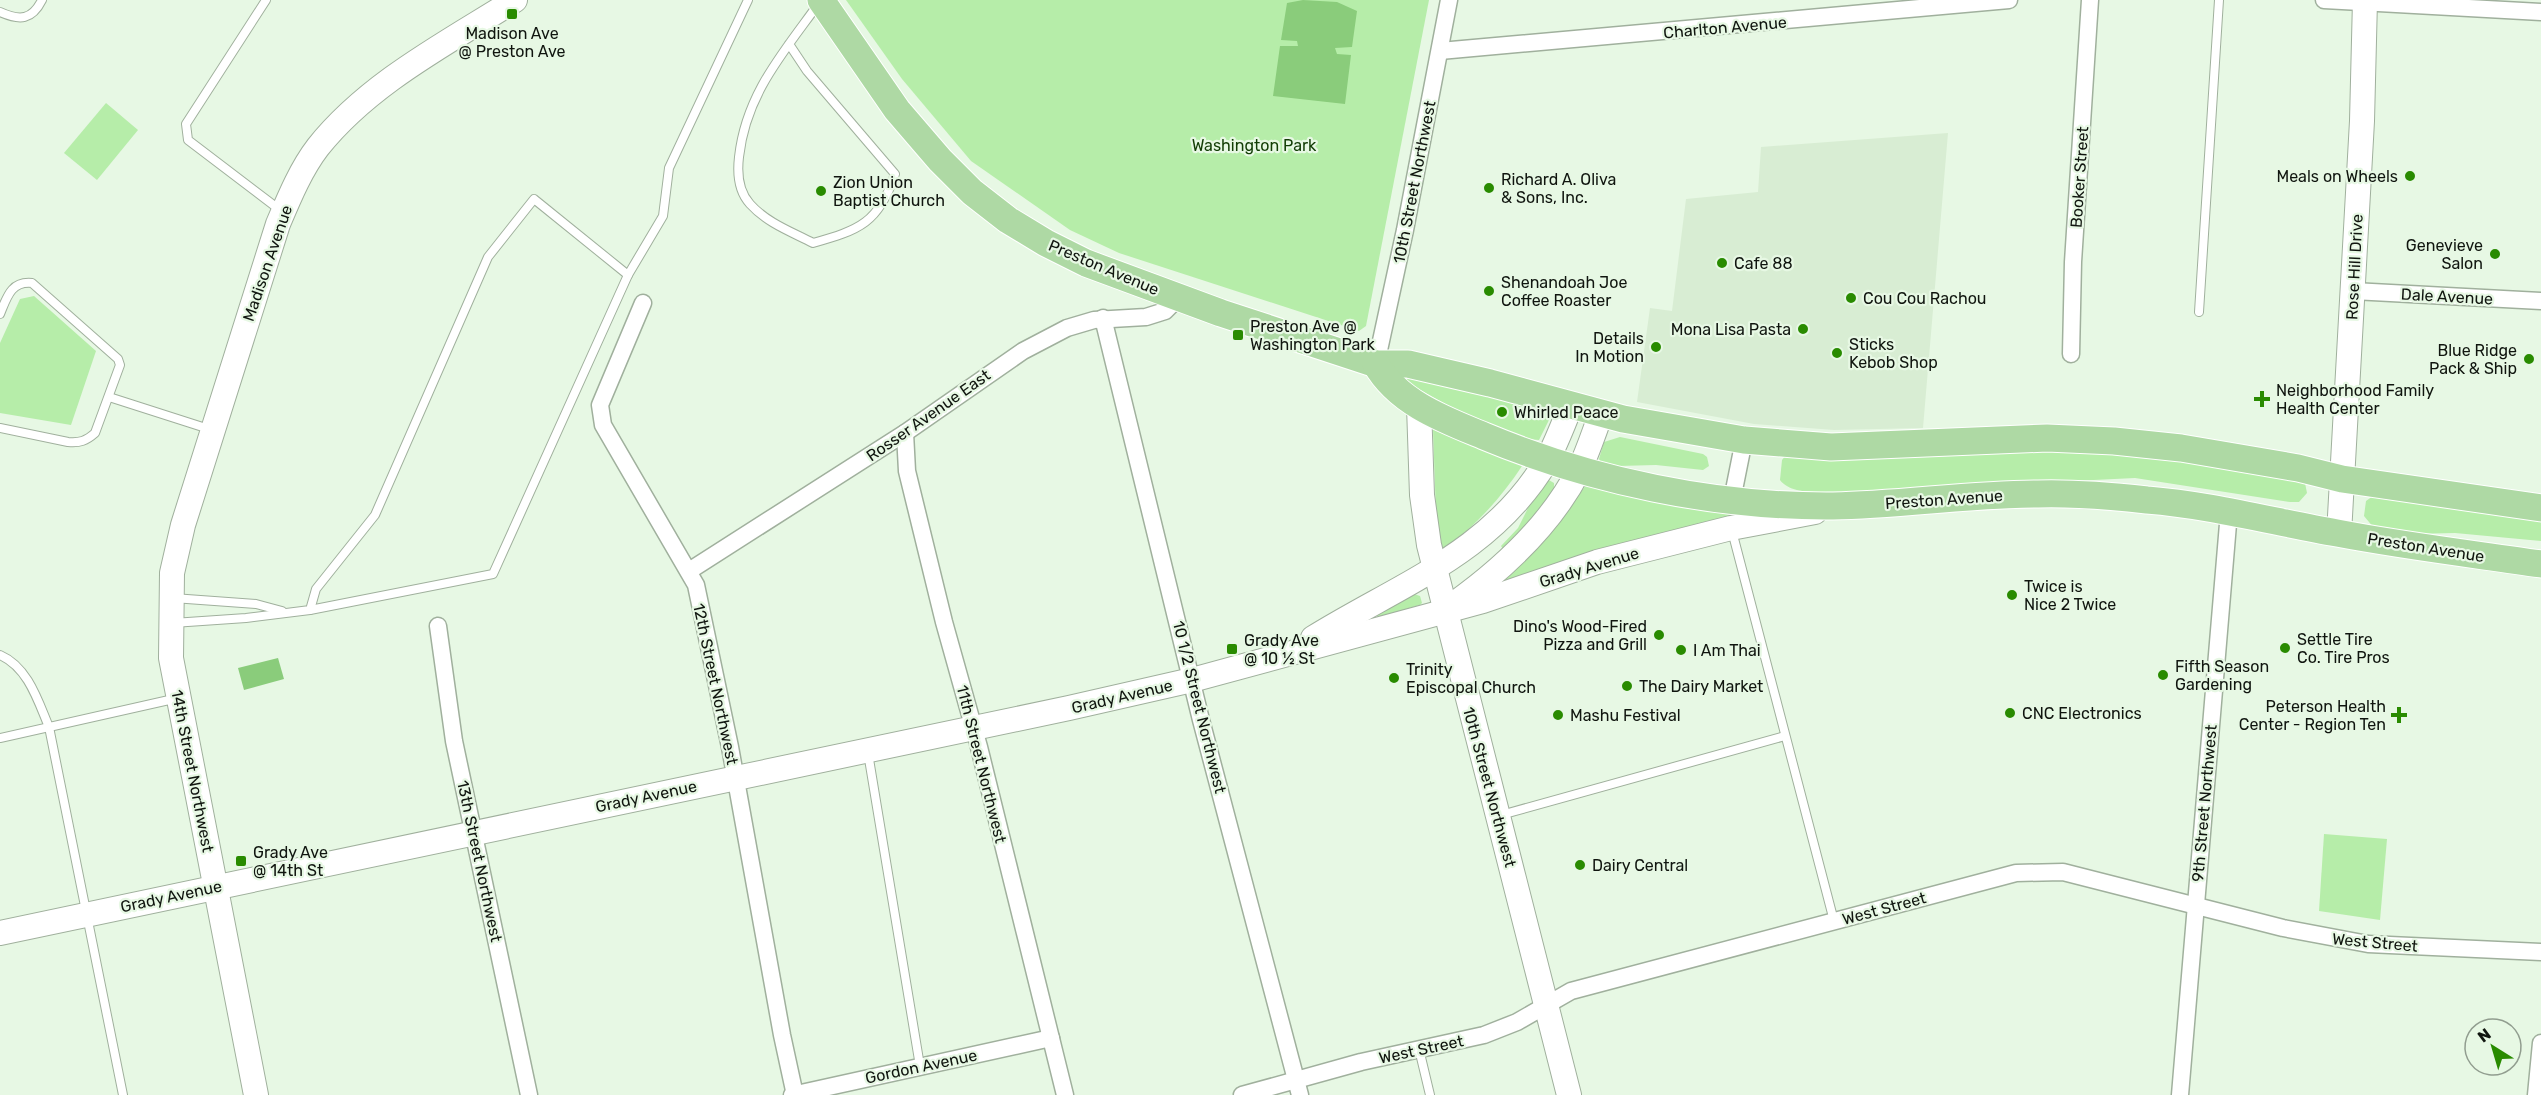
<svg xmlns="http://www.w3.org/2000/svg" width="2541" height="1095" viewBox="0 0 2541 1095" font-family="Rubik,sans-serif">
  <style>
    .built { fill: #d8edd3 }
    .green { fill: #b6eda9 }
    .water { fill: #8acc7b }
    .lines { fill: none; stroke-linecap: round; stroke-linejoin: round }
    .lane-casing { stroke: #a0b09d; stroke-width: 10 }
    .street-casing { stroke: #a0b09d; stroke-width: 19 }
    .secondary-casing { stroke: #a0b09d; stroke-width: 26 }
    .primary-casing { stroke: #fff; stroke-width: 29 }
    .lane { stroke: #fff; stroke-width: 8 }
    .street { stroke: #fff; stroke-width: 16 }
    .secondary { stroke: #fff; stroke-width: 24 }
    .primary { stroke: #aed9a4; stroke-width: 27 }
    .poi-dot { fill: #298b00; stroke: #e7f8e4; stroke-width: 2 }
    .labels { text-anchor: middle; stroke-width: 4.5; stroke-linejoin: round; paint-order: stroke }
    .street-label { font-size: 16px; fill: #10150f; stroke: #e7f8e4 }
    .poi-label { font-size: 16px; fill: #10150f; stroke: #e7f8e4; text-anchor: start }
    .park-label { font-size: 16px; fill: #123d05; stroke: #e7f8e4 }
  </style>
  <rect width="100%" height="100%" fill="#e7f8e4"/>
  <path class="built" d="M1948 133 1923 428 1834 430 1754 424 1637 402 1650 308 1672 311 1686 199 1758 192 1761 147Z"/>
  <g class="green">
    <path d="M846 0H1429L1366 326 1359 331 1119 253 1070 230 971 161 902 79Z"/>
    <path d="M106 103 138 130 97 180 64 153Z"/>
    <path d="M34 296 96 351 71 425 0 413V343L20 299Z"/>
    <path d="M1408 375 1548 410 1551 416 1539 440 1526 439 1458 411 1406 382Z"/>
    <path d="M1435 427 1521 462 1522 466C1501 498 1474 528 1442 550L1437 541 1433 430Z"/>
    <path d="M1620 437 1703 454 1707 457 1709 466 1703 470 1656 465 1618 466 1601 463 1599 459 1604 442Z"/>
    <path d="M2014 447 2200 459 2305 483 2307 493 2299 502H2290L2135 478 1841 492C1822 491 1792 496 1780 480L1782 460 1787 454Z"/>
    <path d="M1547 479 1554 483V490L1526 526 1503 549 1501 546 1518 528 1536 492Z"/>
    <path d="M1586 485 1753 510 1504 583 1502 582 1549 536Z"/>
    <path d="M2373 496 2541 517V541L2455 533 2410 534 2374 528 2364 516 2366 501Z"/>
    <path d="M1414 594 1420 596 1422 603 1420 605 1378 617 1377 615Z"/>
    <path d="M2324 834 2387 839 2380 920 2319 911Z"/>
  </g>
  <g class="water">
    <path d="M1303 0 1337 2 1357 11 1352 47 1335 48 1337 54 1351 55 1345 104 1273 96 1280 46H1298L1297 41 1281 40 1287 3Z"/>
    <path d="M278 658 284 679 244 690 238 668Z"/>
  </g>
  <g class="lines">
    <defs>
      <g id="lane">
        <path d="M266 0 186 124 188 140 280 210"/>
        <path d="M0 12C20 21 32 20 42 0"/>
        <path d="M789 44 807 71 895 174C879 223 859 230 813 243 792 232 767 223 750 204 738 191 737 174 739 157 746 94 783 53 819 3"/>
        <path d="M2199 312 2219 0"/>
        <path d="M0 314C7 297 11 281 32 283L118 359 120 365 95 433C86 441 80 443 68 442L0 428"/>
        <path d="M109 397 212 430"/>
        <path d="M1732 531 1834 921"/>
        <path d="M173 598 256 604 282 611"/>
        <path d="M310 610 493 574 628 275 663 216 669 168 748 0"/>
        <path d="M173 623 246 618 310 610 316 589 375 515 488 257 534 199 628 275"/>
        <path d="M0 655C28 667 38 701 49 727L123 1095"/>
        <path d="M0 738 178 698"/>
        <path d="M868 753 920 1066"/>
        <path d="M1501 815 1785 736"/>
        <path d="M1419 1049 1430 1095"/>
      </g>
      <g id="street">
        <path d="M2324 0 2541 12"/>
        <path d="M1440 51 2009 0"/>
        <path d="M2353 291 2541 301"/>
        <path d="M643 303 600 405 603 425 696 585 730 747 782 1035 795 1095"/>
        <path d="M1103 318 1201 720 1300 1095"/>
        <path d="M2071 354 2073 262 2090 0"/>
        <path d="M1376 364 1405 230 1449 0"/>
        <path d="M905 433 907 471 944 622 979 747 1065 1095"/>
        <path d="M1732 500 1744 440"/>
        <path d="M689 571 905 433 1023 351 1067 328 1094 320 1146 317 1165 311 1180 296"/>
        <path d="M438 626 454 741 529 1095"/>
        <path d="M792 1095 1051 1038"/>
        <path d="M1242 1095 1361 1062 1484 1035 1517 1022 1571 991 2016 873 2063 872 2283 928 2368 944 2541 952"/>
        <path d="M2180 1095 2229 512"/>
        <path d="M2536 1095 2541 1043"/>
      </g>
      <g id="secondary">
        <path d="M1419 406 1422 495 1429 545 1569 1095"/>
        <path d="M2339 534 2362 121 2365 0"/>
        <path d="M1454 604C1503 569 1551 524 1579 470 1588 452 1594 432 1601 414"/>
        <path d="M1313 638C1400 584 1492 553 1547 460 1556 444 1563 424 1571 406"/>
        <path d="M0 933 1069 708 1192 680 1483 601 1597 562 1731 528 1815 512"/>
        <path d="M256 1095 171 658 172 573 183 525 278 224C289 198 301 169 318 147 369 83 447 43 515 0"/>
      </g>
      <g id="primary">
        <path d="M821 0 897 110 940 160 972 192 1008 220 1046 243 1086 263 1221 313 1376 364H1408L1490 383 1623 419 1744 440 1831 447 2047 438 2114 441 2181 448 2298 468 2342 479 2541 508"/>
        <path d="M1376 364C1398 403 1445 420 1484 436 1592 481 1715 507 1833 506 1901 505 1969 494 2038 494 2074 493 2111 496 2147 500 2211 505 2274 522 2337 533 2405 546 2473 554 2541 564"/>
      </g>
    </defs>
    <use href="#lane" class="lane-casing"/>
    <use href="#street" class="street-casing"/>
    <use href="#secondary" class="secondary-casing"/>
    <use href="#primary" class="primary-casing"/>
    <use href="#lane" class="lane"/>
    <use href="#street" class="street"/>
    <use href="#secondary" class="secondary"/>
    <use href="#primary" class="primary"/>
  </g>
  <g class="poi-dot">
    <rect x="506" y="8" width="12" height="12" rx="3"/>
    <circle cx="2410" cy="176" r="6"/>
    <circle cx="1489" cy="188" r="6"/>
    <circle cx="821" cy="191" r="6"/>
    <circle cx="2495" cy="254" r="6"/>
    <circle cx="1722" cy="263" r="6"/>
    <circle cx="1489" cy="291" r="6"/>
    <circle cx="1851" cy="298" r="6"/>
    <circle cx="1803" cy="329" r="6"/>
    <rect x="1232" y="329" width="12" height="12" rx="3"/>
    <circle cx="1656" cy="347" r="6"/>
    <circle cx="1837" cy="353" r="6"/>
    <circle cx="2529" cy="359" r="6"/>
    <path d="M2259 390h6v6h6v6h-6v6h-6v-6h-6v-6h6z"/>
    <circle cx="1502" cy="412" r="6"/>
    <circle cx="2012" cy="595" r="6"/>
    <circle cx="1659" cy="635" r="6"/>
    <circle cx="2285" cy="648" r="6"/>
    <rect x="1226" y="643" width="12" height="12" rx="3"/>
    <circle cx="1681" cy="650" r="6"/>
    <circle cx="2163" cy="675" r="6"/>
    <circle cx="1394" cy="678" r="6"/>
    <circle cx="1627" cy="686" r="6"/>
    <circle cx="2010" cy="713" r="6"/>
    <circle cx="1558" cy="715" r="6"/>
    <path d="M2396 706h6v6h6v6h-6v6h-6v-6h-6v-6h6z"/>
    <rect x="235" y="855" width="12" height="12" rx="3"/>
    <circle cx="1580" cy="865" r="6"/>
  </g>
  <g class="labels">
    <g class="street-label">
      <text transform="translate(1725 27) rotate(-5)" y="6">Charlton Avenue</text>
      <text transform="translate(2079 177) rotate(-86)" y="6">Booker Street</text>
      <text transform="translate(1414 182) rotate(-79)" y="6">10th Street Northwest</text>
      <text transform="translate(267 263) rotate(-71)" y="6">Madison Avenue</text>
      <text transform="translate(1104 267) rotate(23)" y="6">Preston Avenue</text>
      <text transform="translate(2354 267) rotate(-87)" y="6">Rose Hill Drive</text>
      <text transform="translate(2447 296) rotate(3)" y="6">Dale Avenue</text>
      <text transform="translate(928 415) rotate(-35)" y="6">Rosser Avenue East</text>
      <text transform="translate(1944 499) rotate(-4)" y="6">Preston Avenue</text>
      <text transform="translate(2426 547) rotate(9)" y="6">Preston Avenue</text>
      <text transform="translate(1589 567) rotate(-17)" y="6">Grady Avenue</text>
      <text transform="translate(716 684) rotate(78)" y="6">12th Street Northwest</text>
      <text transform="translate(1122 696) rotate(-13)" y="6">Grady Avenue</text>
      <text transform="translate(1200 707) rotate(76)" y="6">10 1/2 Street Northwest</text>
      <text transform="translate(982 764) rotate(76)" y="6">11th Street Northwest</text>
      <text transform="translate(193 771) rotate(79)" y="6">14th Street Northwest</text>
      <text transform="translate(1490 787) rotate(75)" y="6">10th Street Northwest</text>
      <text transform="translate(646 796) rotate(-12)" y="6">Grady Avenue</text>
      <text transform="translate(2204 803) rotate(-85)" y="6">9th Street Northwest</text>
      <text transform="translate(480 861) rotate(78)" y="6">13th Street Northwest</text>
      <text transform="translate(171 896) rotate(-12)" y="6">Grady Avenue</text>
      <text transform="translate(1884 908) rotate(-15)" y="6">West Street</text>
      <text transform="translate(2375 942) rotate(5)" y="6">West Street</text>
      <text transform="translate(1421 1049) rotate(-12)" y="6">West Street</text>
      <text transform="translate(921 1066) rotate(-12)" y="6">Gordon Avenue</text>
    </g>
    <g class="poi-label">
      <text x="512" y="39" text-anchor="middle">Madison Ave<tspan x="512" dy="18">@ Preston Ave</tspan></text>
      <text x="2398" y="182" text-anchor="end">Meals on Wheels</text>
      <text x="1501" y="185">Richard A. Oliva<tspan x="1501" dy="18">&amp; Sons, Inc.</tspan></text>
      <text x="833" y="188">Zion Union<tspan x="833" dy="18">Baptist Church</tspan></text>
      <text x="2483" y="251" text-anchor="end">Genevieve<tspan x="2483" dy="18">Salon</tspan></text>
      <text x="1734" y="269">Cafe 88</text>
      <text x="1501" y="288">Shenandoah Joe<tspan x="1501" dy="18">Coffee Roaster</tspan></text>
      <text x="1863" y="304">Cou Cou Rachou</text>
      <text x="1250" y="332">Preston Ave @<tspan x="1250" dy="18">Washington Park</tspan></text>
      <text x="1791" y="335" text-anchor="end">Mona Lisa Pasta</text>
      <text x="1644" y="344" text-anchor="end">Details<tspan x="1644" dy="18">In Motion</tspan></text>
      <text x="1849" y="350">Sticks<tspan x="1849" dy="18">Kebob Shop</tspan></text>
      <text x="2517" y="356" text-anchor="end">Blue Ridge<tspan x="2517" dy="18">Pack &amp; Ship</tspan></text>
      <text x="2276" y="396">Neighborhood Family<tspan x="2276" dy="18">Health Center</tspan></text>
      <text x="1514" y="418">Whirled Peace</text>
      <text x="2024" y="592">Twice is<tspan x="2024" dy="18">Nice 2 Twice</tspan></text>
      <text x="1647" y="632" text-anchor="end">Dino's Wood-Fired<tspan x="1647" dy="18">Pizza and Grill</tspan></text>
      <text x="2297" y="645">Settle Tire<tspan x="2297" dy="18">Co. Tire Pros</tspan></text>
      <text x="1244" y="646">Grady Ave<tspan x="1244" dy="18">@ 10 ½ St</tspan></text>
      <text x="1693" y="656">I Am Thai</text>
      <text x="2175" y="672">Fifth Season<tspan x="2175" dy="18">Gardening</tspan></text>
      <text x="1406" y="675">Trinity<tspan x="1406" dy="18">Episcopal Church</tspan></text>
      <text x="1639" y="692">The Dairy Market</text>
      <text x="2386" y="712" text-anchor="end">Peterson Health<tspan x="2386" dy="18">Center - Region Ten</tspan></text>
      <text x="2022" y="719">CNC Electronics</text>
      <text x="1570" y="721">Mashu Festival</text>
      <text x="253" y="858">Grady Ave<tspan x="253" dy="18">@ 14th St</tspan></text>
      <text x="1592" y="871">Dairy Central</text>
    </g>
    <g class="park-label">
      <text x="1254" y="151">Washington Park</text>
    </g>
  </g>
  <g transform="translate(2493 1047) rotate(323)"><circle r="28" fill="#e7f8e4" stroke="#919d8f" stroke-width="1.5"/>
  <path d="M0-4.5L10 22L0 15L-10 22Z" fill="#298b00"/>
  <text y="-9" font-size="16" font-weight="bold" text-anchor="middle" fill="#10150f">N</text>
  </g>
</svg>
